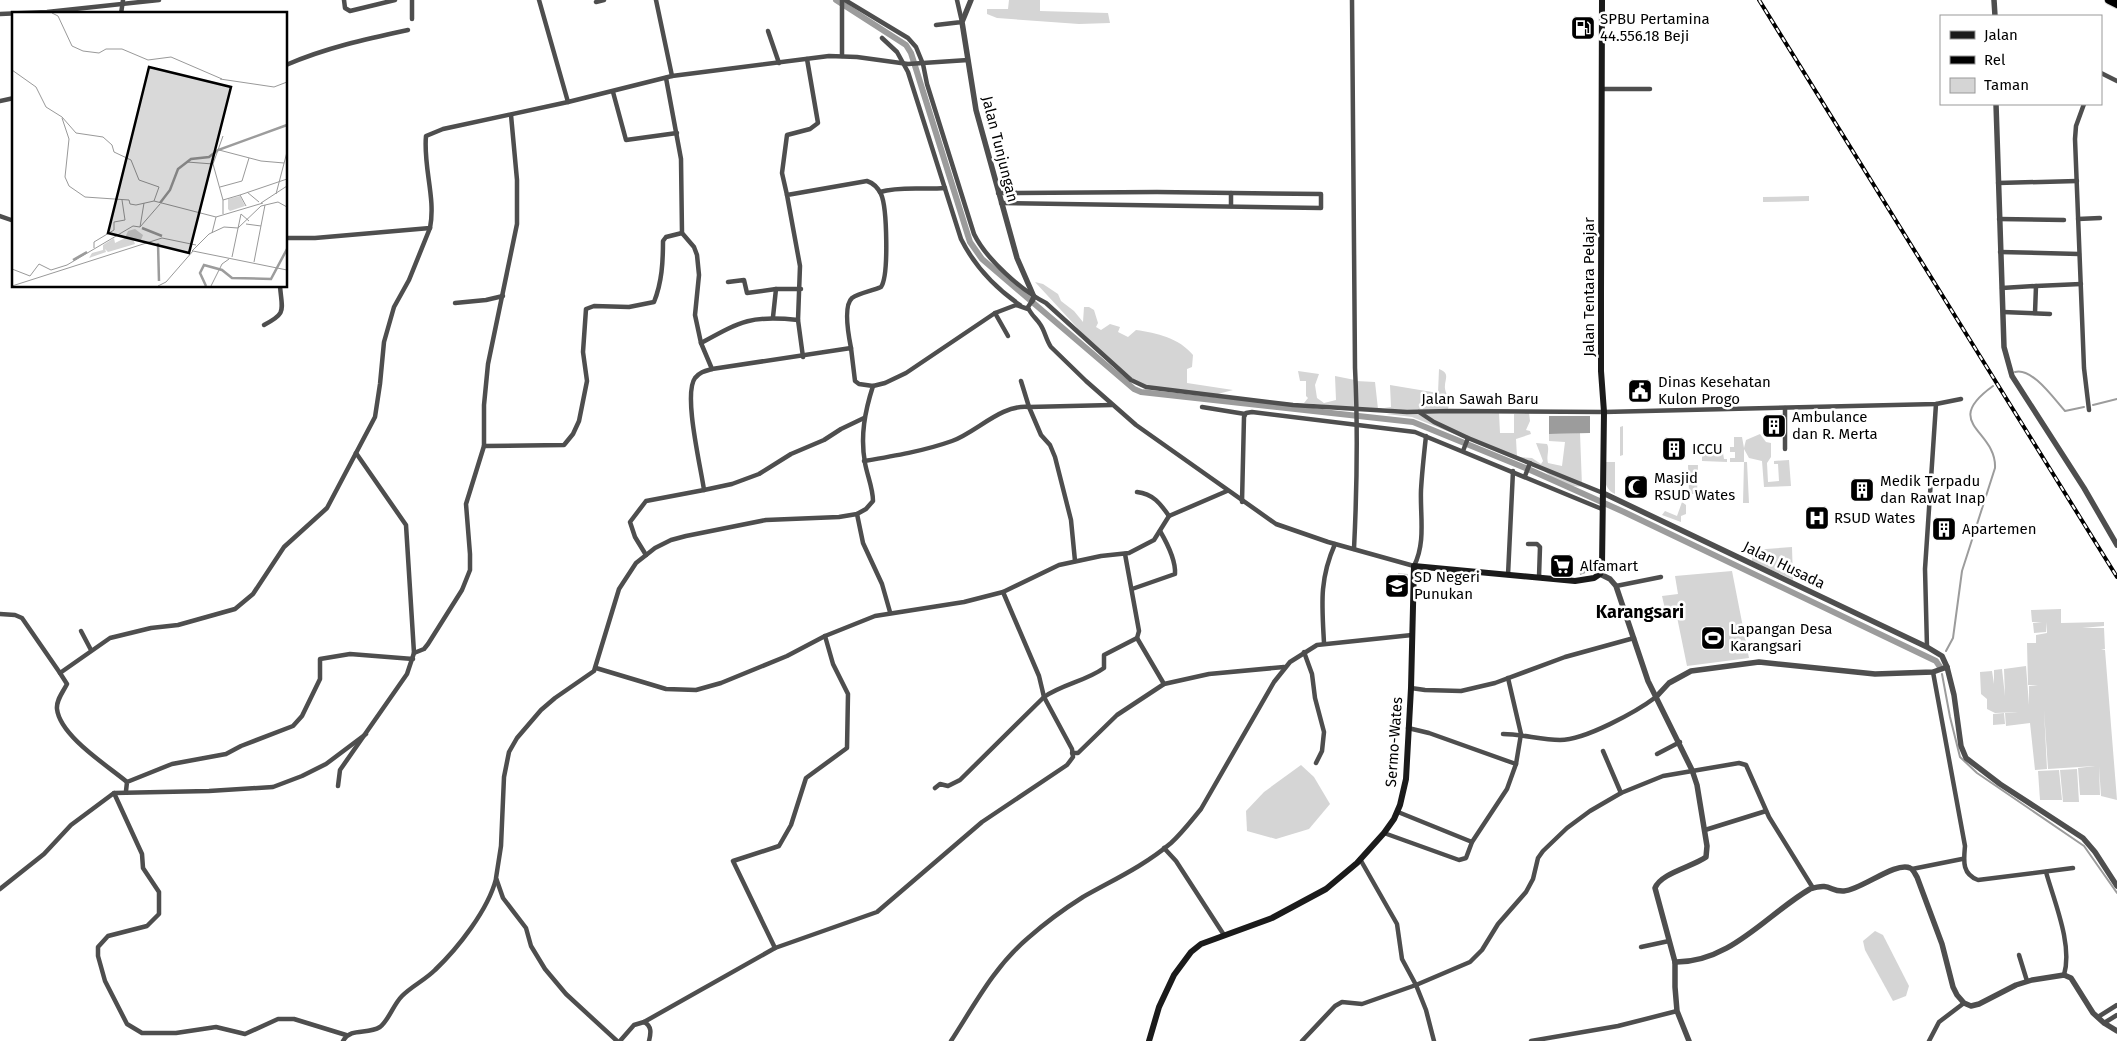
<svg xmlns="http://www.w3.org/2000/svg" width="2117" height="1041" viewBox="0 0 2117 1041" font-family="'Fira Sans',sans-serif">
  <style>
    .green { fill: #d5d5d5 }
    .water { fill: #9c9c9c }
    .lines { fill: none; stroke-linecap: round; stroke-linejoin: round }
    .stream { stroke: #9c9c9c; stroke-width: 2 }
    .canal { stroke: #9c9c9c; stroke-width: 6 }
    .trunk-casing { stroke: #dbdbdb; stroke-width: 10 }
    .minor { stroke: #4e4e4e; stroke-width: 4.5 }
    .tertiary { stroke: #4e4e4e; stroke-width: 5.5 }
    .secondary { stroke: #1b1b1b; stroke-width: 6 }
    .trunk { stroke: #000; stroke-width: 8 }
    .rail-casing { stroke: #000; stroke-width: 4 }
    .rail { stroke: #fff; stroke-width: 2; stroke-dasharray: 5.5; stroke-linecap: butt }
    .labels { text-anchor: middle; stroke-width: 5; stroke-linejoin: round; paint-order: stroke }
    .poi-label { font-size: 15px; fill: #000; stroke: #fff; text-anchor: start }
    .street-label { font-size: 15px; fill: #000; stroke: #fff }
    .quarter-label { font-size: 18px; font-weight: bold; fill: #000; stroke: #fff }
    .inset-river { fill: none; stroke: #9c9c9c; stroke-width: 2.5 }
    .inset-road { fill: none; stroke: #999; stroke-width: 1 }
    .view { fill: #000; fill-opacity: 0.15; stroke: #000; stroke-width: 2.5 }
    .inset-edge { fill: none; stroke: #000; stroke-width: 2.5 }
  </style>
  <rect width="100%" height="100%" fill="#fff"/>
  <g class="green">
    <path d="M1009 0H1040V11L1108 13 1110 23 1079 24 997 18 987 14V9H1008Z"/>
    <path d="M1809 196V201L1763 202V197Z"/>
    <path d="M1035 282 1043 284 1058 294 1061 301 1074 311 1083 322 1084 307H1089L1094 310 1098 323 1096 327 1101 330 1110 324 1120 327 1118 332 1128 337 1136 330C1157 333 1179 338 1193 355L1192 367 1187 369V383L1233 390 1214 395 1142 386 1132 380 1084 335Z"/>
    <path d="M1439 369C1449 373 1446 377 1445 385 1444 390 1448 397 1450 401L1448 409 1406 411 1384 408 1391 407 1390 385 1438 393Z"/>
    <path d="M1298 371 1319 374 1315 385 1317 398 1324 403 1336 400 1335 376 1355 380 1356 381 1375 382 1378 409 1360 408 1357 406 1355 408 1304 403 1308 398 1306 396V381H1300Z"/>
    <path d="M1449 413H1499L1500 433H1514V414L1529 413 1530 421 1526 430 1530 431 1531 434 1516 439 1517 457 1532 458 1541 464 1543 461 1536 443 1547 444C1550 449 1546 456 1548 463L1562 466 1565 442 1549 441V434L1580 433 1582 486C1568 489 1551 478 1542 469L1412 417 1386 414Z"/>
    <path d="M1623 426V455L1620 456V427Z"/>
    <path d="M1760 434 1766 442 1771 443V457L1767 463 1768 482 1779 481 1778 464H1774V461L1789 460 1791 486 1764 487 1762 461 1749 458 1744 449V462H1747L1749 503H1743L1744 462H1730V458H1735V452H1730V447H1734V437H1742L1744 448 1746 440Z"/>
    <path d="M1702 452 1723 453 1724 459H1727V462L1702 461Z"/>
    <path d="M1605 462H1615V494C1602 488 1605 475 1605 462Z"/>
    <path d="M1688 465H1698L1697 494H1689Z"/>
    <path d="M1682 502 1686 505V514L1681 516V522L1662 515 1665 511 1677 516Z"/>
    <path d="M1792 547 1793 580 1752 561V550Z"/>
    <path d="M1732 571 1749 658 1687 666 1677 617 1667 618 1662 596 1678 594 1675 576Z"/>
    <path d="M1398 573 1408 574 1407 591 1397 590Z"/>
    <path d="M2061 609V623L2104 622V626L2082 628H2104L2105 649 2101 650H2105L2117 800 2101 796 2099 766 2100 795H2080L2078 768 2095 766 2048 769 2044 710 2047 769 2035 770 2030 723 2006 726 2005 713 2018 712 1995 713 1987 709V699L1981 694 1980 672 1992 671 1994 684V670L2002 669 2005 696 2004 669 2026 666 2029 705V686L2038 685H2028L2027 643H2036V635L2047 633 2046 622V632L2034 633 2033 623 2042 622H2032L2031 610Z"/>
    <path d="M2004 713 2005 724 1993 725V714Z"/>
    <path d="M1301 765 1314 777 1330 804 1309 829 1276 839 1247 831 1246 811 1264 792Z"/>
    <path d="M2077 769 2079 802H2063L2060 770Z"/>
    <path d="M2059 770 2062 800H2040L2038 771Z"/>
    <path d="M1875 931 1883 935 1909 986 1906 996 1893 1001 1865 950 1863 941Z"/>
  </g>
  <g class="water">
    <path d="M1549 416H1590V433L1549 434Z"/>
    <path d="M1584 563 1590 565 1591 571 1580 575 1579 568Z"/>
  </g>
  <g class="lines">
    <g class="stream">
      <path d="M2015 372C2032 367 2054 399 2065 411L2084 407"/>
      <path d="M2093 405 2117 399"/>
      <path d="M1946 651 1953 638 1962 571 1995 468C1997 430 1940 424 1993 386"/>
      <path d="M1942 674 1950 717 1960 757 1977 773 2084 846 2117 893"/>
    </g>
    <path class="canal" d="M836 0 906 45 911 53 970 242 982 259 1134 389 1141 392 1413 422 1528 469 1624 512 1936 661 1940 667"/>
    <defs>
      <path id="trunk" d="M2109 0 2117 4"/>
    </defs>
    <use href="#trunk" class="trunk-casing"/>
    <g class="minor">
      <path d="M344 0 345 8 350 11 395 0"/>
      <path d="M539 0 568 102"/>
      <path d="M656 0 672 76"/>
      <path d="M845 0 908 38 916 47 923 64 927 84 974 234C986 259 1022 291 1046 303L1131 380 1146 387 1293 405 1407 412 1450 411 1604 412 1936 404 1961 399"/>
      <path d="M1352 0 1355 368C1358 429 1357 488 1354 549"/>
      <path d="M596 2 604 0"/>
      <path d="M0 14 47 12 159 0"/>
      <path d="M121 14 123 0"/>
      <path d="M412 19V0"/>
      <path d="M936 25 962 22 957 0"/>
      <path d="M768 31 779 63"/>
      <path d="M882 38 897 52 908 72 961 239C975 267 994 287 1020 305"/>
      <path d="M842 56V0"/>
      <path d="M286 65C325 48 366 39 408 30"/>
      <path d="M2101 73 2117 81"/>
      <path d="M1603 89H1650"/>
      <path d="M613 92 626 140 677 133"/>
      <path d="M0 101 14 98"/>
      <path d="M2084 104 2076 126 2075 139 2084 368 2089 410"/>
      <path d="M511 115 517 180V224L488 364 484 405V446L564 445 573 434 579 421 587 381 583 352 586 309 594 306 629 307 654 302C662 282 663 262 663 241L666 237 682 233"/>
      <path d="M1998 183 2077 181"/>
      <path d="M880 192C900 186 923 190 945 188"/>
      <path d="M998 193 1157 192 1321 194V208L1001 203"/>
      <path d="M787 195 782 173 787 135 810 129 818 123 807 59"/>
      <path d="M1231 206V193"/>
      <path d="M0 216 14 221"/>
      <path d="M1999 219 2064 220"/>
      <path d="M2078 219 2100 218"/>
      <path d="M286 238H315L430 228C436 198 423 167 426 136L443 129 568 102 672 76 829 56 857 57 908 64 968 60"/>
      <path d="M2000 252 2079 254"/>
      <path d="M728 282 744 280 747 293 776 289H801"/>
      <path d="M2036 286 2081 284"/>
      <path d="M2002 288 2036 286 2035 313"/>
      <path d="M1032 301 1028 307C1030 314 1036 318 1040 324 1045 331 1046 340 1051 347L1086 381 1136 425 1276 524 1328 542 1414 566C1426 542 1420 516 1421 490 1422 472 1424 454 1426 436"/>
      <path d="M455 303 486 300 503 296"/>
      <path d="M2003 312 2050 314"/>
      <path d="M995 313 1008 336"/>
      <path d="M773 317 776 289"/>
      <path d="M264 325C287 313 282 311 280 286"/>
      <path d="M701 343C741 321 751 315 798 320"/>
      <path d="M803 357 798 320 800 266 787 195 867 181C873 183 878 188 881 194 887 207 889 276 881 287 872 291 859 293 852 298 843 306 849 338 851 348"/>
      <path d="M873 386 885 383 906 373 995 313 1016 305 1028 309"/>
      <path d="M1202 407 1245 414"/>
      <path d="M1785 408V449"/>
      <path d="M1419 412 1434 422 1468 438 1603 493"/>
      <path d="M1463 451 1468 438"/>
      <path d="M864 461C894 456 924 451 952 441 977 432 1001 404 1029 407L1021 381"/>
      <path d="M1525 476 1530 463"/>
      <path d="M704 490 732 484 759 474 791 454 824 440 841 429 864 418"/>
      <path d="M1137 492C1153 494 1160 503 1169 516"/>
      <path d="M1242 502 1244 417 1246 413 1252 412 1415 432 1602 509"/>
      <path d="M857 514 863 543 882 584 890 612"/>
      <path d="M1528 544H1537L1540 547 1539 577"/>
      <path d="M646 555 635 537 630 522 646 501 704 490C701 468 683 394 695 378 700 372 705 371 712 369"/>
      <path d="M1075 561 1071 520 1055 457 1050 445 1041 435 1029 407 1112 405"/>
      <path d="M1508 575 1513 471"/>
      <path d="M1616 586 1661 577"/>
      <path d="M1132 589 1175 574C1176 560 1167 543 1160 531"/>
      <path d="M0 614 15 615 22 618 60 673 110 638 151 628 178 625 235 609 253 594 284 547 327 508 375 417 380 384 384 342 394 307 409 280 430 228"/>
      <path d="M81 631 91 650"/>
      <path d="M1137 638 1164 684"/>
      <path d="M1324 643C1322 605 1319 580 1335 544"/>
      <path d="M1927 647 1925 569 1936 404"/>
      <path d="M1304 652 1312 674 1315 698 1324 732 1322 751 1316 763"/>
      <path d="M414 653 424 649 428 644 462 590 470 570V554L466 504 484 446"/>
      <path d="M596 668 666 689 696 690 721 683 787 656 825 636 875 616 964 602 1003 592 1059 565 1101 556 1129 553 1154 540 1169 516 1227 491"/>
      <path d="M1933 672 1965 846C1964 859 1961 874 1978 880L2073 868"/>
      <path d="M60 673 67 684C63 692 56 700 57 709 60 736 108 766 127 782"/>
      <path d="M1411 688 1425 690 1461 691 1495 683 1565 657 1634 638"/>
      <path d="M1408 728 1429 733 1516 764"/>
      <path d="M1503 734C1522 734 1541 740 1560 740 1585 740 1636 712 1656 697"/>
      <path d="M1603 751 1621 793"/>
      <path d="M1072 753H1078L1117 715 1164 684 1209 674 1284 667"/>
      <path d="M1657 754 1680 742"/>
      <path d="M338 786 340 770 407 674 414 653 406 525 356 453"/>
      <path d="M935 788 940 784 948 786 960 780 1044 697C1063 684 1086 681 1104 668V655L1137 638 1139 631 1125 554"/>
      <path d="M126 791 127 782 172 764 226 754 241 746 293 726 302 716 320 679V659L350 654 413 659"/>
      <path d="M114 793 142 854 143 868 159 892V914L147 926 108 936 98 947V956L105 981 127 1024 142 1033H176L216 1027 245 1034 278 1019H294L346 1035"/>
      <path d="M1398 812 1472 842"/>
      <path d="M1705 830 1766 811"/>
      <path d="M1384 833 1459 860 1466 858 1472 842 1507 789 1516 764 1521 734 1508 678"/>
      <path d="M1164 848 1176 861 1224 935"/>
      <path d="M1360 859 1397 924 1402 959 1416 985 1470 962 1482 950 1498 924 1526 892 1533 879 1538 858 1543 851 1567 828 1590 811 1621 793 1663 776 1739 763 1746 765 1769 817 1813 888"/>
      <path d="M1912 869 1962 859"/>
      <path d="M2046 872C2054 901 2073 945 2064 975"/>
      <path d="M0 889 44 854 71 825 114 793 209 791 273 787 302 776 326 764 366 734"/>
      <path d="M1641 947 1669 941"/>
      <path d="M775 948 733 861 779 846 791 825 806 778 847 748 848 694 833 664 825 636"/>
      <path d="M2019 955 2027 981"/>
      <path d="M2098 1017 2117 1005"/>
      <path d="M644 1022 775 948 877 912 982 822 1067 765 1073 757 1072 749 1044 697 1039 676 1003 592"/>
      <path d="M2104 1023 2117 1015"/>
      <path d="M343 1041C351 1027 367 1035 380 1027 389 1020 393 1005 402 996 412 986 425 980 435 970 458 948 488 910 496 879"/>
      <path d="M617 1041 566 994 545 969 531 946 526 928 503 898 496 878 501 846 504 777 509 752 517 738 541 710 555 698 594 671 619 589 636 563 655 548 671 540 686 536 766 520 839 517 857 514 866 509 873 501C873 488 867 475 865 463 860 436 865 411 873 386L859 384 855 381 851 348 712 369 701 343 695 315 699 275 697 255 694 247 682 233 681 159 666 78"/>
      <path d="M620 1041 634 1025 644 1022C652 1026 651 1033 649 1041"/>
      <path d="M951 1041C975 1004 994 967 1028 938 1045 923 1064 909 1083 897 1113 880 1144 866 1171 843 1182 833 1191 821 1201 809L1274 682 1290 662 1317 645 1412 635"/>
      <path d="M1302 1041 1335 1006 1342 1002 1362 1004 1416 985 1426 1010 1434 1041"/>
      <path d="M1531 1041 1618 1026 1677 1011"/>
      <path d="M1929 1041 1939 1022 1964 1003"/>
    </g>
    <g class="tertiary">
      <path d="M971 0 962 22 976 110 1017 258 1034 297 1032 301"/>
      <path d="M1994 0 1995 16"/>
      <path d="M1996 104 2004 347 2012 376 2084 488 2117 545"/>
      <path d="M1603 493 1927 647 1942 656 1947 667"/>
      <path d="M1600 574 1610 579 1616 586 1648 681 1692 770 1697 785 1707 846 1706 857C1692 867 1661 873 1655 888L1675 962V987L1677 1011 1689 1041"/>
      <path d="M1656 697 1669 683 1691 671 1759 662 1875 674 1933 672 1947 667 1954 695 1961 746 1966 758 2000 784 2083 838 2095 852 2117 886"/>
      <path d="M1675 962C1730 963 1767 914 1810 889 1832 882 1829 892 1844 891 1861 890 1896 861 1910 868 1913 869 1915 874 1917 877L1942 944 1953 987 1957 995 1964 1003 1971 1006 1979 1004 2016 985 2032 980 2064 975 2071 978 2093 1013 2104 1023 2117 1031"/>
    </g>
    <path class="secondary" d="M1149 1041 1159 1007 1174 975 1191 952 1201 944 1272 918 1326 889 1357 863 1384 833 1394 819 1400 805 1406 779 1411 688 1414 566 1575 581 1594 578 1600 574 1602 566 1604 412 1601 371V294L1602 0"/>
    <use href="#trunk" class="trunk"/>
    <defs>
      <path id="rail" d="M1759 0 2117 577"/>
    </defs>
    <use href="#rail" class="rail-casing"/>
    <use href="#rail" class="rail"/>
  </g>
  <defs>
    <symbol id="fuel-square" viewBox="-11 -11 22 22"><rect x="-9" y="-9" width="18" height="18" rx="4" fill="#000" stroke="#fff"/><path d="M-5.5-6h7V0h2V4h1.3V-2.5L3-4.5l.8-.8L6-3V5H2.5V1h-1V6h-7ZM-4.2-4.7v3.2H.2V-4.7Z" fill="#fff"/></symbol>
    <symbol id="civic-square" viewBox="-11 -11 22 22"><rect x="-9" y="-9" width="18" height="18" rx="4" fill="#000" stroke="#fff"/><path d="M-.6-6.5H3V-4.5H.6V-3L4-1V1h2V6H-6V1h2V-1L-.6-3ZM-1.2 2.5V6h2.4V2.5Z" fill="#fff"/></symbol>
    <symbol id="building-square" viewBox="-11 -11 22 22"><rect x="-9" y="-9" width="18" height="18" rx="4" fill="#000" stroke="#fff"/><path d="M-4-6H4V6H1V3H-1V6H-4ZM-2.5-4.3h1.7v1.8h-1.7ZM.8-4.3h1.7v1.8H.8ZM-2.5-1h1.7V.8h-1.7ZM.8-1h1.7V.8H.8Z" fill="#fff"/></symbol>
    <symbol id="mosque-square" viewBox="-11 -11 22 22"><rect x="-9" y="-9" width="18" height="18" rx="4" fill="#000" stroke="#fff"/><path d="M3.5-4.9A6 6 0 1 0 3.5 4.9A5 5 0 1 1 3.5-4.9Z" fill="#fff"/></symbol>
    <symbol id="hospital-square" viewBox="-11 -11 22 22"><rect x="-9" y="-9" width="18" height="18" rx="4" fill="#000" stroke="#fff"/><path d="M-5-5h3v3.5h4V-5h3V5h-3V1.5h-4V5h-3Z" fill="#fff"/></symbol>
    <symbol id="supermarket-square" viewBox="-11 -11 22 22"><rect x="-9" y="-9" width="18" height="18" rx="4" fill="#000" stroke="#fff"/><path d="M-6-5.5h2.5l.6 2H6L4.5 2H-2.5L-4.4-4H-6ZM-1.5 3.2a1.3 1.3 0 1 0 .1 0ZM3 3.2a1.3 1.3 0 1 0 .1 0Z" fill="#fff"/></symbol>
    <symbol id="school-square" viewBox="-11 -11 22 22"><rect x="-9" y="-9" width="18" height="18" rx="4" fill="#000" stroke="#fff"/><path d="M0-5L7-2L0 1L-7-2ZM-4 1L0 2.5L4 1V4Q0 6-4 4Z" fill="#fff"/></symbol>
    <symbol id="stadium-square" viewBox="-11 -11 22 22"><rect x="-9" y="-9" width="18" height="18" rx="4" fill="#000" stroke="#fff"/><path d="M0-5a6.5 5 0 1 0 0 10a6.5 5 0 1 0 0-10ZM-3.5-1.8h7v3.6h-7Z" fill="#fff"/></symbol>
  </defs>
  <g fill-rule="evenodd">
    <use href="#fuel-square" x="1569" y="14" width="28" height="28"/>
    <use href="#civic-square" x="1626" y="377" width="28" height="28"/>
    <use href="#building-square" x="1760" y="412" width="28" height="28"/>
    <use href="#building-square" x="1660" y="435" width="28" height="28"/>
    <use href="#mosque-square" x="1622" y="473" width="28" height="28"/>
    <use href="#building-square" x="1848" y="476" width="28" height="28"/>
    <use href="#hospital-square" x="1803" y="504" width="28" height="28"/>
    <use href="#building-square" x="1930" y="515" width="28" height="28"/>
    <use href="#supermarket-square" x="1548" y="552" width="28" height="28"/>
    <use href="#school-square" x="1383" y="572" width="28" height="28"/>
    <use href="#stadium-square" x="1699" y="624" width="28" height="28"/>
  </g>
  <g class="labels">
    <g class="poi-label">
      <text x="1600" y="24">SPBU Pertamina<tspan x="1600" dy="17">44.556.18 Beji</tspan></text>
      <text x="1658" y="387">Dinas Kesehatan<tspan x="1658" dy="17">Kulon Progo</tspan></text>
      <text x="1792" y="422">Ambulance<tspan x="1792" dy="17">dan R. Merta</tspan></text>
      <text x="1692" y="454">ICCU</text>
      <text x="1654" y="483">Masjid<tspan x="1654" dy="17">RSUD Wates</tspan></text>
      <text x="1880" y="486">Medik Terpadu<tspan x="1880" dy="17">dan Rawat Inap</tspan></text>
      <text x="1834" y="523">RSUD Wates</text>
      <text x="1962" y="534">Apartemen</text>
      <text x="1580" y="571">Alfamart</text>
      <text x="1414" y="582">SD Negeri<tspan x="1414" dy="17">Punukan</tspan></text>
      <text x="1730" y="634">Lapangan Desa<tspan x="1730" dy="17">Karangsari</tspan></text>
    </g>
    <g class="street-label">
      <text transform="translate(1000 149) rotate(76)" y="5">Jalan Tunjungan</text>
      <text transform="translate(1589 287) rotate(-90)" y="5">Jalan Tentara Pelajar</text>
      <text x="1480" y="404">Jalan Sawah Baru</text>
      <text transform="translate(1784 565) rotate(26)" y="5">Jalan Husada</text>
      <text transform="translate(1394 742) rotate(-86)" y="5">Sermo-Wates</text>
    </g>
    <g class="quarter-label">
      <text x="1640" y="618">Karangsari</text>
    </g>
  </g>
  <g transform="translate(12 12)">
    <rect width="275" height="275" fill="#fff"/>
    <path d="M228 184 233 194 218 199 216 197V187ZM123 217 131 223 129 228 121 227 123 232 96 240 93 237 94 240 77 246 80 241 91 238V233L102 226 103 231 113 226 116 219Z" fill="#d5d5d5"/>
    <path class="inset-river" d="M148 191 158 178 166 157 179 147 197 145 206 138 275 113M130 216 150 224M146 231 147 269M61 248 75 240M194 274 188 261 192 253 210 258 220 266 259 267 275 237"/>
    <path class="inset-road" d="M40 1 46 4 60 34 71 39 87 41 94 37H110L136 48 159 45 210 67M0 58 24 75 34 95 50 105 64 121 91 125 100 133 102 140 119 148 127 168 147 175 142 189 204 205M208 67 262 75 275 70M50 106 57 127 53 165 57 174 73 185 117 188 118 192 124 193 142 189M207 138 249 149 272 151M175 150 201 152 211 188V202M201 152 211 124M208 175 230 169 237 146M235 180 247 190M264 182 275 140M228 183 275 167M211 188 228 183 234 194M249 191 275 174M204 205 251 191M234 212 249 214M128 215 148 192M226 216 249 194 266 190 275 195M200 221 204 205M82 236V230L102 218V210L113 208 110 188M180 239 197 222 212 215 226 216M220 245 229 202 237 209M242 250 253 193M0 257 18 264 27 252 39 258 55 253 121 214 128 215 132 191M0 274 150 226 184 233M146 274 154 270 181 239 275 258M199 274 210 252 217 247"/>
    <path class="view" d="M137 55 219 75 177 241 96 221Z"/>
    <rect width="275" height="275" class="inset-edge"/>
  </g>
  <rect x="1940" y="15" width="162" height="90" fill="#ffffff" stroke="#999999"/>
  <rect x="1950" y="31" width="25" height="8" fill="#1b1b1b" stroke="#999999"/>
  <text x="1984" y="40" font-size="15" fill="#000000">Jalan</text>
  <rect x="1950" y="56" width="25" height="8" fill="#000000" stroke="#999999"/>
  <text x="1984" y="65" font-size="15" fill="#000000">Rel</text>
  <rect x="1950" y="78" width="25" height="15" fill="#d5d5d5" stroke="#999999"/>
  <text x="1984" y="90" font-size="15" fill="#000000">Taman</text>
</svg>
